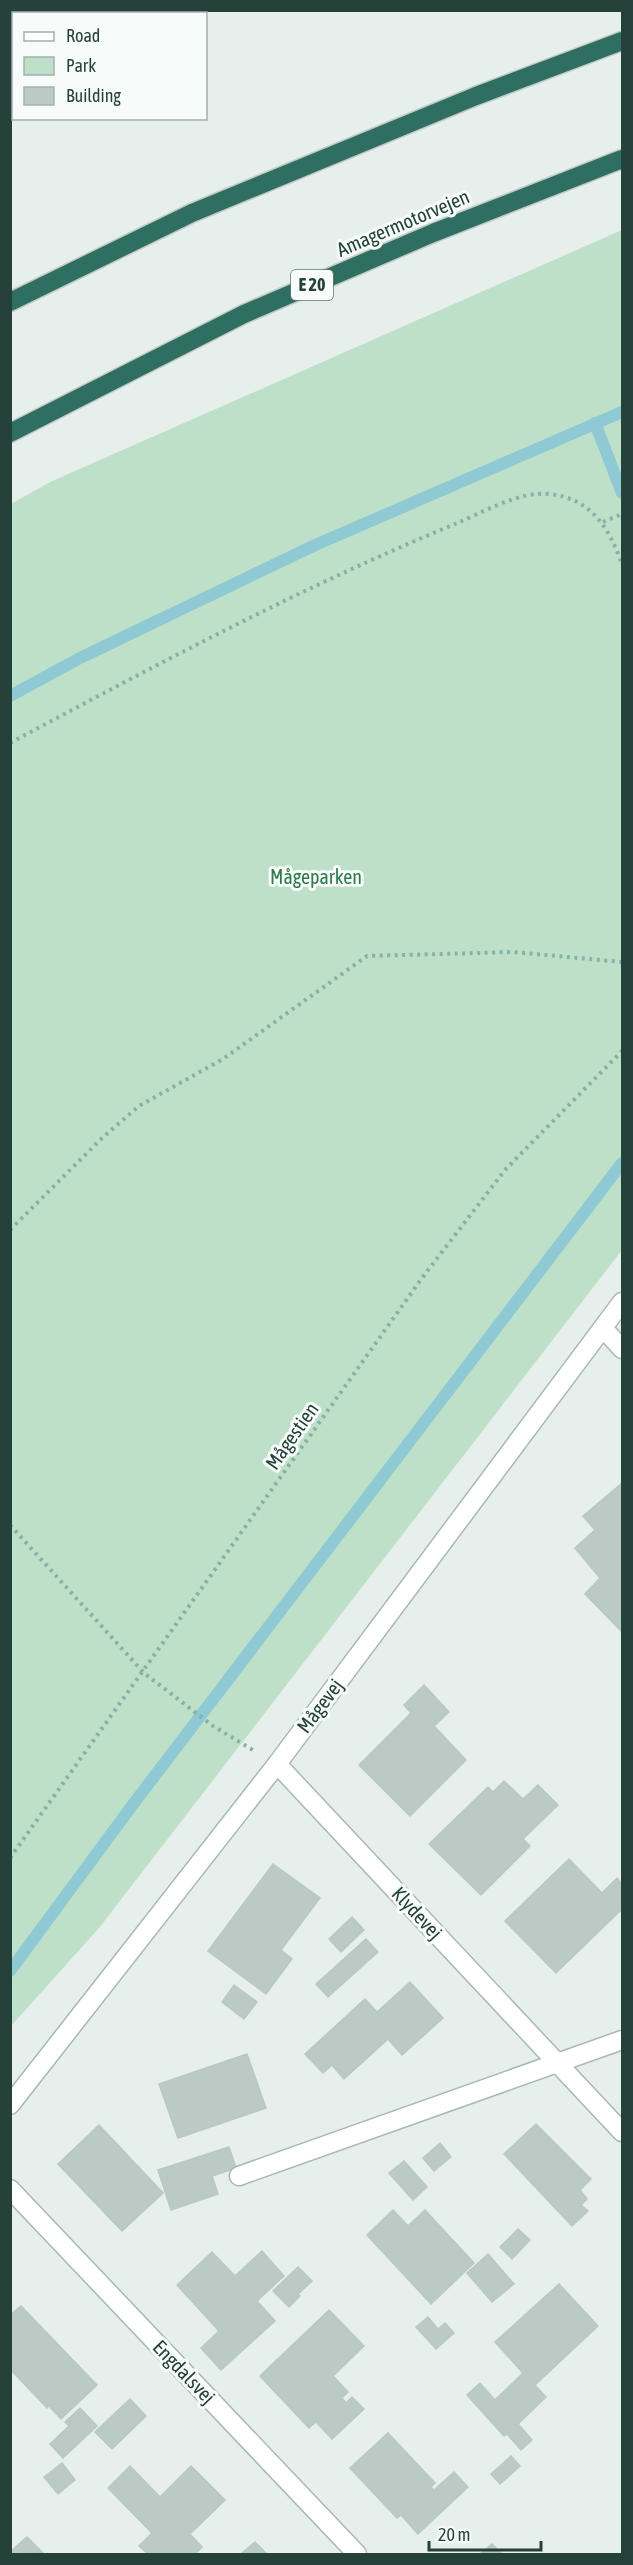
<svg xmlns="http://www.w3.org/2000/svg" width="633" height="2565" viewBox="0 0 633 2565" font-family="'Asap Condensed',sans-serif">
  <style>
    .green { fill: #bfe0c8 }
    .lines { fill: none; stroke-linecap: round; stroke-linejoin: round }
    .stream { stroke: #8ec9d4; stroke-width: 12 }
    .building { fill: #bbcac4; stroke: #b8c9c2; stroke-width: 1.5 }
    .street-casing { stroke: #a8b8b2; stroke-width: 21 }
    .highway-casing { stroke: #c2cac8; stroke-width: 21 }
    .path { stroke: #86b3a5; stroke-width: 4; stroke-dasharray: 3 4.5; stroke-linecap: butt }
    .street { stroke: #fff; stroke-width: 18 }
    .highway { stroke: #2f6f62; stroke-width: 18 }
    .labels { text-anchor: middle; stroke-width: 6; stroke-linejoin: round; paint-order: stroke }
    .shield { fill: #f7fbf9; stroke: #637a73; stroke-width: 1.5 }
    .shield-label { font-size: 18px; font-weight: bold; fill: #24423a }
    .street-label { font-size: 20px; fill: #24423a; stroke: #f7fbf9 }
    .park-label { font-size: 20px; fill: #2d7a4b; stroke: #f7fbf9 }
  </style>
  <rect width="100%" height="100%" fill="#e6efeb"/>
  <path class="green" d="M622 230V1250L99 1928 11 2026V504L50 482Z"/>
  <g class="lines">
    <g class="stream">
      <path d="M595 423 622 493"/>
      <path d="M10 696 80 658 313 546 622 412"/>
      <path d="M10 1971 134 1803 622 1163"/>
    </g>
  </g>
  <g class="building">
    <path d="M622 1483V1632L585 1594 600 1578 575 1548 595 1530 583 1516Z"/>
    <path d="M424 1685 449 1712 434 1726 466 1760 410 1816 359 1765 411 1713 404 1705Z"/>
    <path d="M504 1781 523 1799 538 1785 558 1805 523 1839 530 1846 481 1895 429 1844 488 1787 493 1792Z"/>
    <path d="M569 1859 602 1893 617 1878 622 1884V1909L556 1973 505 1921Z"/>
    <path d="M273 1864 320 1898 281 1950 292 1959 266 1994 208 1951Z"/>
    <path d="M352 1917 364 1930 341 1952 329 1939Z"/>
    <path d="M366 1939 378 1952 328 1997 316 1984Z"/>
    <path d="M410 1982 443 2018 402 2055 388 2039 344 2079 332 2065 323 2073 305 2054 365 1999 377 2012Z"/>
    <path d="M234 1985 257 2002 244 2019 222 2002Z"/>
    <path d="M247 2054 266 2108 178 2138 159 2084Z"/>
    <path d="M536 2124 591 2179 580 2190 587 2199 581 2205 588 2211 572 2226 504 2154Z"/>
    <path d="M99 2125 163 2193 122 2231 58 2164Z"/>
    <path d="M440 2143 451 2157 434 2171 423 2158Z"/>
    <path d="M229 2147 236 2168 212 2176 218 2194 171 2210 158 2170Z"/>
    <path d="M404 2161 427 2187 413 2200 389 2173Z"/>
    <path d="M393 2210 408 2226 425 2210 474 2263 431 2304 367 2235Z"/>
    <path d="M518 2229 530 2240 512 2259 500 2247Z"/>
    <path d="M262 2251 284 2276 257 2301 275 2321 221 2370 201 2348 219 2331 177 2285 212 2252 235 2276Z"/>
    <path d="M488 2254 514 2284 492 2302 467 2273Z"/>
    <path d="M298 2267 312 2281 298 2294 300 2296 289 2307 273 2291Z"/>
    <path d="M559 2284 598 2326 535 2385 546 2397 518 2424 532 2440 521 2450 507 2434 504 2436 467 2395 480 2383 495 2400 523 2373 495 2342Z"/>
    <path d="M21 2306 97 2385 61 2419 49 2406 47 2408 10 2369V2315Z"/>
    <path d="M329 2310 364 2346 333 2376 348 2392 342 2398 346 2403 352 2397 364 2409 332 2439 316 2422 309 2428 260 2376Z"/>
    <path d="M428 2317 438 2329 445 2323 454 2333 436 2349 416 2327Z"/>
    <path d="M130 2399 146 2416 112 2449 95 2432Z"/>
    <path d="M80 2408 97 2426 63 2458 50 2444 69 2426 65 2422Z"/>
    <path d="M388 2433 435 2483 431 2487 434 2490 454 2472 468 2487 418 2534 401 2515 397 2518 350 2468Z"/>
    <path d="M511 2456 520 2466 500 2484 491 2474Z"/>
    <path d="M62 2463 75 2480 58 2494 44 2477Z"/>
    <path d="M130 2466 160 2497 191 2466 225 2500 190 2534 202 2547 195 2554H148L139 2546 152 2533 108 2488Z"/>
    <path d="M27 2537 43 2553 10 2554V2552Z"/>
    <path d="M255 2542 267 2554H241Z"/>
    <path d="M492 2544 502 2554H480Z"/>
  </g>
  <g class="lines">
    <defs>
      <g id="street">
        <path d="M603 1328 622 1349"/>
        <path d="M277 1764 622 2132"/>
        <path d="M10 2105 277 1764 622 1302"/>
        <path d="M239 2176 622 2040"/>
        <path d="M10 2189 357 2554"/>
      </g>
      <g id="highway">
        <path d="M10 302 192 213 476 96 622 41"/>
        <path d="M10 433 244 314 433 233 622 159"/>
      </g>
    </defs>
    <use href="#street" class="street-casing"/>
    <use href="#highway" class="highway-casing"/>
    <g class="path">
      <path d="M603 522 622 514"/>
      <path d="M10 743C156 665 302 587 455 524 482 513 518 491 549 494 591 498 609 528 622 564"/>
      <path d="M10 1230 101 1139 139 1106 223 1059 367 956 513 952 622 962"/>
      <path d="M10 1525 144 1673 213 1726 253 1750"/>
      <path d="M10 1858 422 1278 505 1170 622 1051"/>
    </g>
    <use href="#street" class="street"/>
    <use href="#highway" class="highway"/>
  </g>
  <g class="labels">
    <rect class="shield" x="291" y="270" width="42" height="30" rx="4.5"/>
    <g class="shield-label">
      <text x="312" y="291">E 20</text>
    </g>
    <g class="street-label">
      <text transform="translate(403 223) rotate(-23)" y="7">Amagermotorvejen</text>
      <text transform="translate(292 1436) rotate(-55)" y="7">Mågestien</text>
      <text transform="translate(320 1706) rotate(-53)" y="7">Mågevej</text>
      <text transform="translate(417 1913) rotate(47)" y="7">Klydevej</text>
      <text transform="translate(184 2372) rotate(46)" y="7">Engdalsvej</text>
    </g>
    <g class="park-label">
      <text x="316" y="884">Mågeparken</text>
    </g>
  </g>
  <rect width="633" height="2565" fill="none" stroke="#24423a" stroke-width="24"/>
  <rect x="12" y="12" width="195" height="108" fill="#f7fbf9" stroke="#a3b1ad" stroke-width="1.5"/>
  <rect x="24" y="32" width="30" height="9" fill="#ffffff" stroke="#a3b1ad" stroke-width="1.5"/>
  <text x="66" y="42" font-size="18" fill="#24423a">Road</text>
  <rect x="24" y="57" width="30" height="18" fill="#bfe0c8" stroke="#a3b1ad" stroke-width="1.5"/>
  <text x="66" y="72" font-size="18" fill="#24423a">Park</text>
  <rect x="24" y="87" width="30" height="18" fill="#bbcac4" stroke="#a3b1ad" stroke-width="1.5"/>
  <text x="66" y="102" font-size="18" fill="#24423a">Building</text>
  <path d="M429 2541v9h112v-9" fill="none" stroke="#24423a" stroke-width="3"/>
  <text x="438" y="2541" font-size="18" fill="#24423a" stroke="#f7fbf9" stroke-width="4.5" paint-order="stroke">20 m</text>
</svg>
